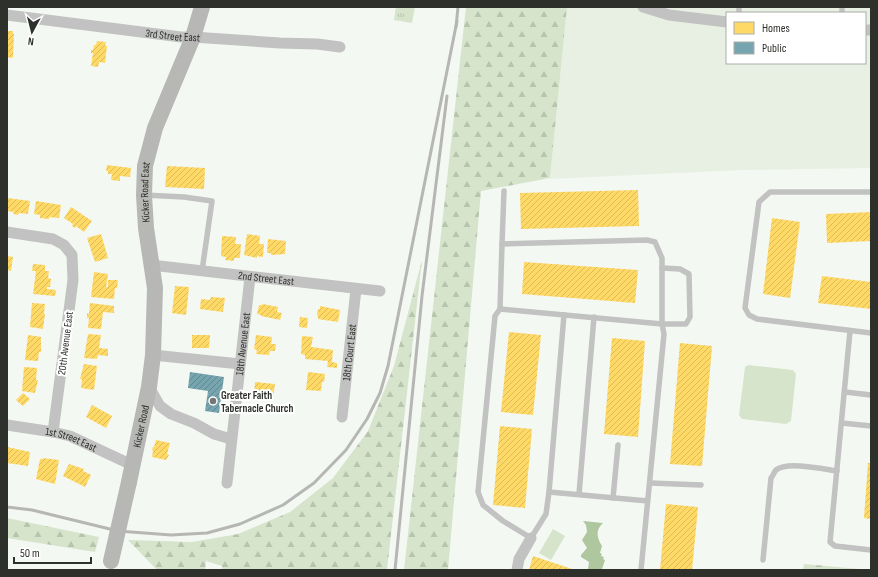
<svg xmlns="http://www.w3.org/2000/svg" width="878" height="577" viewBox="0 0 878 577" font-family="'Sofia Sans Condensed',sans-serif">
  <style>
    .built { fill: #e7f0e2; fill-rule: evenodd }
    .grass { fill: url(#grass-tufts) }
    .forest { fill: url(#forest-firs) }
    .pitch { fill: #d5e4cb }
    .water { fill: #afc79f }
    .homes { fill: url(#homes-hatch) }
    .public { fill: url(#public-hatch) }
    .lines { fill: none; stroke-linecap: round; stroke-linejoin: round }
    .service { stroke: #c1c2c1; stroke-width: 5.5 }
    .minor { stroke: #c1c2c1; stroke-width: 11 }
    .secondary { stroke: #b7b8b6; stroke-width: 16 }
    .rail { stroke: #b6b7b5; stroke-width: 3 }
    .secondary-bridge { stroke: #b7b8b6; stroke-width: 16 }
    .poi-dot { fill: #737671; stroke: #fff; stroke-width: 1.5 }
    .labels { text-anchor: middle; stroke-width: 4; stroke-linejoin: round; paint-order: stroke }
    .street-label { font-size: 11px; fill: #2d302b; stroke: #fff }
    .poi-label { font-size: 11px; font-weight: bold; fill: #2d302b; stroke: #fff; text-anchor: start }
  </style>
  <defs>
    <pattern id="grass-tufts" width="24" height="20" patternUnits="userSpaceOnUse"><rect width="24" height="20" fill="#d5e4cb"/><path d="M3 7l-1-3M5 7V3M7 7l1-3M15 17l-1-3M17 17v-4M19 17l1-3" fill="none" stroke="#b7c4ae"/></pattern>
    <pattern id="forest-firs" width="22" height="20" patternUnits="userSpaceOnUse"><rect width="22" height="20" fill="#d5e4cb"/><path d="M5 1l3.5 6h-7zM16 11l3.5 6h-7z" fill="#b7c4ae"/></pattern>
    <pattern id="homes-hatch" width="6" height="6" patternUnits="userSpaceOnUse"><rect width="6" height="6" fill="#ffd966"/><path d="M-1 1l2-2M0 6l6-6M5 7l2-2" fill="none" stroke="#dbbb59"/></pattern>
    <pattern id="public-hatch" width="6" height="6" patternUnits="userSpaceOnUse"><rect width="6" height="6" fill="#76a5af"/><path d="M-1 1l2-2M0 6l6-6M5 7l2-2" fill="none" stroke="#61878f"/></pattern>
  </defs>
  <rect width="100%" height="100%" fill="#f4f8f2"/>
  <path class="built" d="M567 7H871V168L743 170 550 179ZM727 13H865V63H727Z"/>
  <path class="grass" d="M396 7H415L412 23 394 20Z"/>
  <g class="forest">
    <path d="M466 7H567L550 178 481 191 448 570H404Z"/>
    <path d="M422 260 387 570H222V566L206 561 205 570H157L128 540 192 542 238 534 290 512 333 478 368 431 394 366Z"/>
    <path d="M7 518 99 537 95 552 7 538Z"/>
    <path d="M804 564 871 570H803Z"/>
  </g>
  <g class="pitch">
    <path d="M748 365 793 370 796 374 791 421 786 424 742 419 739 415 745 367Z"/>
    <path d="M553 529 565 536 551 560 539 553Z"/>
  </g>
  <path class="water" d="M583 521 603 523C595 530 597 538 602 546L600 553 602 554 601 556 604 557 603 559 605 560 602 569 593 570 588 569 589 562 581 557V555L587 548 582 540 587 532 586 525Z"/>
  <g class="homes">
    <path d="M7 31H13V34H14L13 58 7 57Z"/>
    <path d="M97 41 106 42 105 46H107L105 63 99 62 98 67 91 66 93 53H91V50H93L94 45H96Z"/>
    <path d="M107 165 131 168 130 177 120 176V181L111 180 112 174H108V171H106Z"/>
    <path d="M167 166 205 168 204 189 165 187Z"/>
    <path d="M638 190 639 226 521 229 520 193Z"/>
    <path d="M7 198 30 201 28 214 19 213 18 215 13 214 14 212 7 211Z"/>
    <path d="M36 201 61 205 59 218 49 217V219L40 218V215L34 214Z"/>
    <path d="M71 207 92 221 84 232 76 226 75 228 72 226 73 224 64 218Z"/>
    <path d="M871 212V241L827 243 826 214Z"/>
    <path d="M772 218 800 222 790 298 763 294Z"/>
    <path d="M101 234 108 258 95 262 87 238Z"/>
    <path d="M247 234 260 236 259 244H264L263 257 257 256V258L244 255Z"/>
    <path d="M222 236 236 237 235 244H241L240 258H234V261L225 260 226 257 221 256Z"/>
    <path d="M268 239 286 241 285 254 271 255V253H267Z"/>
    <path d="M7 256 13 257 11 271 7 270Z"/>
    <path d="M524 262 638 270 635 303 522 294Z"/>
    <path d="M33 264 45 265V271H49L48 278 51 279 50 287H47V289L56 290 55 296 33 294 36 271H32Z"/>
    <path d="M94 272 108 274 106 287H108V280H118L117 288H115L114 299 91 297Z"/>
    <path d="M822 276 871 282V309L818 303Z"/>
    <path d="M175 286 189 287 186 315 172 313Z"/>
    <path d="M211 297 225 298 223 312 200 309 201 299 210 300Z"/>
    <path d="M32 303 45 304 44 314H45L43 329 30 327Z"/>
    <path d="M90 303 114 306V313L103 312 101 329 88 328 89 318H87V313L89 314Z"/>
    <path d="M263 304 278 307 277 312 282 313 280 320 261 316V315L257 314 259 305H262Z"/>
    <path d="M320 306 340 310 338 322 318 319V316H317L318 309H320Z"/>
    <path d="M300 317 308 318 307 328 299 327Z"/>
    <path d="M509 332 541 335 533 415 501 412Z"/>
    <path d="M88 334 101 335 99 348 108 349V356L98 355 97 359 84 358Z"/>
    <path d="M28 335 41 337V352H39L38 361 25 360Z"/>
    <path d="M192 335H210L209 348H192Z"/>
    <path d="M256 335 272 337 271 344H276L275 351H270L269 355 256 354 257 350 254 349Z"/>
    <path d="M302 336 313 337 311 347 333 350 332 362 337 363V368L327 367 328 361 305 359V355L301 354Z"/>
    <path d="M612 338 645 341 638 437 604 434Z"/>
    <path d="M680 343 712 346 702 466 670 464Z"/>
    <path d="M84 364 97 366 94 390 81 388 82 379H80Z"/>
    <path d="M24 367 37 368 36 380H38L35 393 22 391Z"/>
    <path d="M308 372 325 374 324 382H322L321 391 306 390Z"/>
    <path d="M255 382 275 384 273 398 265 397 264 401 251 400 252 393 254 394Z"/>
    <path d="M23 393 30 399 23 406 16 400Z"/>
    <path d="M92 405 112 416 106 428 86 417Z"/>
    <path d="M500 426 532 429 525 508 493 505Z"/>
    <path d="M156 440 170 443 167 454 169 455 166 460 152 457 153 451 152 450 153 447H154Z"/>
    <path d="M7 447 30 452 28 466 7 463Z"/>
    <path d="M43 458 59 460 55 484 36 479 40 459H43Z"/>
    <path d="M868 463H871V519L864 518Z"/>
    <path d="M69 464 84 469 83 471 91 475 85 487 63 476Z"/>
    <path d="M666 504 698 507 692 570H660Z"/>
    <path d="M533 556 575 570H529Z"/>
  </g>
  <path class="public" d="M190 372 224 377 219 413 205 411 208 391 188 388Z"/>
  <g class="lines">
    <g class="service">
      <path d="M739 13V7"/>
      <path d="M842 13V7"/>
      <path d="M871 192H770L759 202 745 308 749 315 757 319 871 333"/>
      <path d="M144 195 184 197 212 201 202 271"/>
      <path d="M502 244 504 191"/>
      <path d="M500 309 662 324H686L690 317 689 274 680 269 662 268"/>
      <path d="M850 331 830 542 835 546 871 550"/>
      <path d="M845 392 871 395"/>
      <path d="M842 423 871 426"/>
      <path d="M650 483 701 485"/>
      <path d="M549 492 564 315"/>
      <path d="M579 494 594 317"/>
      <path d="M613 498 618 445"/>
      <path d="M763 560 771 478C773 476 774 472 776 470 787 461 823 469 837 471"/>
      <path d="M641 570 664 334 662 324V258L655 242 647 240 502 244 500 309 495 316 478 492 483 505 503 521 531 538 546 514 549 492 648 501"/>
    </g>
    <g class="minor">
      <path d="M643 7 669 15 727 22"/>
      <path id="s1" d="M7 15 181 37H193L280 43 317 44 340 47"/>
      <path d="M865 30H871"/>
      <path d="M7 232 53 239 64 245 72 255 73 280 53 432"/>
      <path id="s2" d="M151 265 380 291"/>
      <path d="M153 355 240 364"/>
      <path d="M149 387 160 406 171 414 194 423 214 434 231 439"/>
      <path id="s3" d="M342 417 356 289"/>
      <path id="s4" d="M7 425 53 432 70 436 132 465"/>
      <path id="s5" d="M227 483 250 277"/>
      <path d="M517 570 519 559 531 538"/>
    </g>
    <path class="secondary" id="s6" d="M129 482 149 387 153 355 155 288 146 228 144 195 145 166 155 128 193 37 202 7"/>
    <g class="rail">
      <path d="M456 27 458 7"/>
      <path d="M7 507 32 510 118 531 171 535 207 533 240 524 283 505 314 483 346 450 367 419 380 393 388 366 457 21"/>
      <path d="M395 570 422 296 447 96"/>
    </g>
    <path class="secondary-bridge" d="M111 561 129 482"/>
  </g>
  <circle class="poi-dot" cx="213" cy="401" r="4"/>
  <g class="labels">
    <g class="street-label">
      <text dy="4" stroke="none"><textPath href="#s1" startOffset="167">3rd Street East</textPath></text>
      <text dy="4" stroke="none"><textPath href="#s6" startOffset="293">Kicker Road East</textPath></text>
      <text dy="4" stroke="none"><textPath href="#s2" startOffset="116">2nd Street East</textPath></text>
      <text transform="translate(65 343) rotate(-83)" y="4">20th Avenue East</text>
      <text dy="4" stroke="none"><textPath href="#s5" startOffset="140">18th Avenue East</textPath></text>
      <text dy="4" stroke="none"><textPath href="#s3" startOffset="65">18th Court East</textPath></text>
      <text dy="4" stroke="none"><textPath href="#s6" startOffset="57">Kicker Road</textPath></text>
      <text dy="4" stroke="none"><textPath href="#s4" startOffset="66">1st Street East</textPath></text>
    </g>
    <g class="poi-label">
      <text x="221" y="399">Greater Faith<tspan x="221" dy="13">Tabernacle Church</tspan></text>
    </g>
  </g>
  <rect width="878" height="577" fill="none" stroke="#2d302b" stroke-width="16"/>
  <rect x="726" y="12" width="140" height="52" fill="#ffffff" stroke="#abacaa"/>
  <rect x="734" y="22" width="20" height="12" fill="#ffd966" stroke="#abacaa"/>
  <text x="762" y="32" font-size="12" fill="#2d302b">Homes</text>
  <rect x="734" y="42" width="20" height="12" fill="#76a5af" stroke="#abacaa"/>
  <text x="762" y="52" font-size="12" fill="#2d302b">Public</text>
  <g transform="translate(32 32) rotate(187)" stroke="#ffffff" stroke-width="3" paint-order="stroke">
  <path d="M0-3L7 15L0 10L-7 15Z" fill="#2d302b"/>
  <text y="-6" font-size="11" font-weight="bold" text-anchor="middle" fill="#2d302b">N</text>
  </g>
  <path d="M14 557v6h77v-6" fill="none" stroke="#2d302b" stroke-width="2"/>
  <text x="20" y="557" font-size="12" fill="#2d302b" stroke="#ffffff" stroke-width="3" paint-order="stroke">50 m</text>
</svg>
